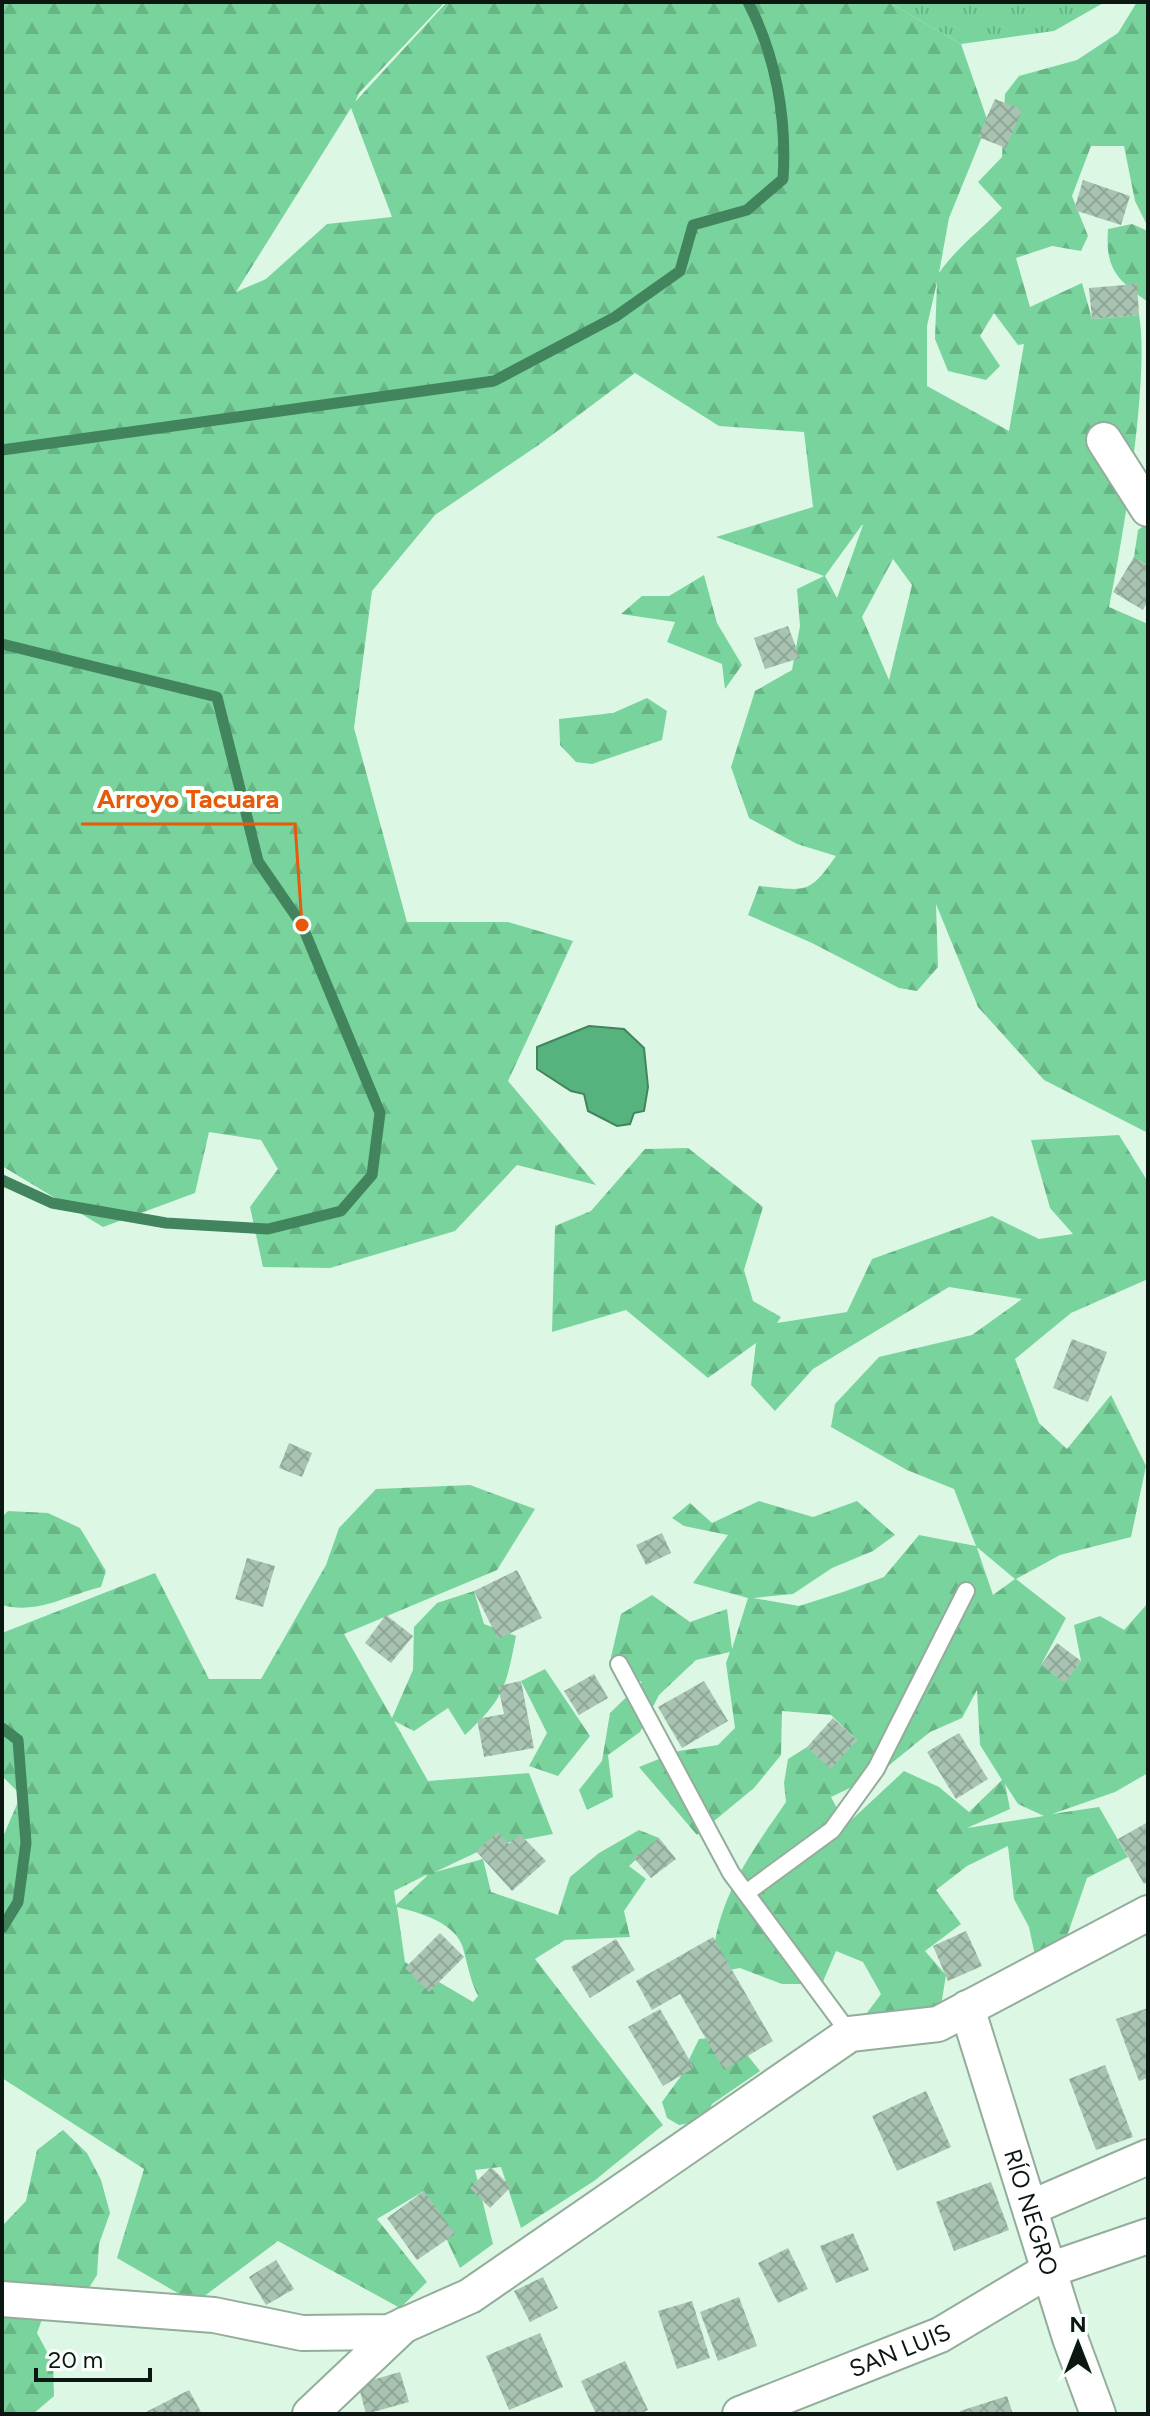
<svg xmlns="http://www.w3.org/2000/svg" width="1150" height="2416" viewBox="0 0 1150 2416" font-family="Figtree,sans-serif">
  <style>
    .grass { fill: url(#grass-tufts) }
    .forest { fill: url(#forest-firs); fill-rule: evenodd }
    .water { fill: #57b37d; stroke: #41845d; stroke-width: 2 }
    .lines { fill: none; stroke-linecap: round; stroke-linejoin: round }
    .stream { stroke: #41845d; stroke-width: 11 }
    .building { fill: url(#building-cross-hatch) }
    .lane-casing { stroke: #93ad9b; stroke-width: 20 }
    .street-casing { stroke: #93ad9b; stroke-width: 38 }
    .lane { stroke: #fff; stroke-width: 16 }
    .street { stroke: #fff; stroke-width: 34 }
    .labels { text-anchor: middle; stroke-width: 8; stroke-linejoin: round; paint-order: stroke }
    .street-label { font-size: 24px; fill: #0d1711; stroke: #f9fffb }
    .leader { fill: none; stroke: #e8590c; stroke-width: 3 }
    .callout-dot { fill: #e8590c; stroke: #f9fffb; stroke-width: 3 }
    .callout-label { font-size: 26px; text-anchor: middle; font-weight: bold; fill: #e8590c; stroke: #f9fffb; stroke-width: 8; stroke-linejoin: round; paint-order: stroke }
  </style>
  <defs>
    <pattern id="grass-tufts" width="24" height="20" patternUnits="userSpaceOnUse" patternTransform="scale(2)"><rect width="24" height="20" fill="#79d39c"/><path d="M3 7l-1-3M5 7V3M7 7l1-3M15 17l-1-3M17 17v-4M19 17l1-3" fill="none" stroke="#67b485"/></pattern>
    <pattern id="forest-firs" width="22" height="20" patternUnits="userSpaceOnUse" patternTransform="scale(2)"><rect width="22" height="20" fill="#79d39c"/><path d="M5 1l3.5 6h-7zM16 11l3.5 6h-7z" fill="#67b485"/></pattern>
    <pattern id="building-cross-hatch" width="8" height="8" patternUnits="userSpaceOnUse" patternTransform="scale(2)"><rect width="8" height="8" fill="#a8c3b1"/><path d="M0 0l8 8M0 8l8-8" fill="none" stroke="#8fa797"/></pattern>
  </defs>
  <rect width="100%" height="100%" fill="#dcf8e5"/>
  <path class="grass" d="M888 2H1105L1054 31 961 44Z"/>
  <g class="forest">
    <path d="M2 2H445L359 93 355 102 447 2H888L961 44 988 122 949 218 939 273C958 246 980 231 1002 208L978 182 1002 157 1005 94 1019 76 1077 60 1118 33 1137 2H1148V227L1135 201 1124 146H1091L1072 196 1088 236 1081 251 1052 246 1016 258 1030 307 1082 283 1092 319 1139 315C1150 376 1123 538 1109 607L1148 624V1133L1044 1080 978 1007 936 904 938 967 917 991 899 988 812 943 748 915 759 886C806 890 808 896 836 856L797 844 749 818 731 767 755 691 792 670 800 626 797 589 824 576 716 537 813 507 804 432 719 426 635 373 540 444 435 515 372 591 354 728 407 922H508L573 941 508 1081 596 1185 517 1165 455 1231 330 1268 263 1267 250 1207 278 1169 261 1140 209 1132 195 1193 103 1227 2 1166ZM351 108 392 217 327 224 266 279 236 292ZM937 282 935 339 948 371 986 380 1000 366 980 336 994 313 1018 345 1024 344 1009 431 927 386V326ZM862 525H863L837 598 825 576ZM893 559 912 585 889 680 862 617Z"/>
    <path d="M1132 224 1148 231V302C1117 280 1105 269 1108 229Z"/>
    <path d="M1148 523V566L1134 557 1138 530Z"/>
    <path d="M704 575 717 623 742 665 725 689 722 664 667 642 675 622 621 614 642 596H669Z"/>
    <path d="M647 698 667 711 662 740 592 764 576 762 560 745 559 719 613 713Z"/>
    <path d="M1119 1135 1148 1182V1279L1071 1313 1015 1359 1039 1423 1067 1449 1111 1395 1146 1466 1131 1537 1060 1555 1016 1579 1066 1618 1041 1665 1065 1682 1081 1661 1074 1625 1100 1616 1124 1630 1148 1603V1773L1115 1792 1052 1814 1099 1807 1128 1857 1087 1878 1068 1933 1038 1970 1029 1927 1014 1899 1008 1846 967 1866 936 1890 961 1924 925 1951 946 1975 938 2024 864 2017 881 1994 863 1962 836 1951 822 1984H782L740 1968 712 1973C713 1904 748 1857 786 1802L784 1783 788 1759 807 1747 831 1768 857 1740 831 1715 782 1711 781 1755 754 1788 697 1835 639 1767 679 1751 718 1745 735 1728 726 1663 730 1652 696 1660 659 1695 640 1732 608 1755 613 1797 587 1810 579 1790 602 1761 610 1713 642 1682 616 1673 611 1657 621 1614 652 1595 690 1622 727 1609 732 1649 748 1598 693 1583 728 1535 684 1526 672 1518 690 1503 712 1523 759 1501 813 1517 857 1501 895 1535 873 1551 832 1568 793 1594 753 1598 799 1606 843 1592 884 1577 919 1535 976 1546 954 1489 907 1470 831 1427 835 1404 879 1357 972 1335 1022 1299 949 1287 813 1369 775 1411 751 1385 756 1343 708 1378 626 1310 552 1332 555 1226 591 1211 645 1149 688 1148 763 1207 744 1270 753 1301 781 1317 777 1323 847 1312 872 1259 992 1216 1039 1239 1073 1234 1050 1208 1031 1140ZM977 1548H978L1015 1579 993 1595ZM977 1690 980 1745 1002 1780 969 1812 939 1787 904 1771 846 1825 831 1797 877 1775 930 1732 962 1718ZM1005 1784 1018 1804 1044 1816 967 1828 1010 1809Z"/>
    <path d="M470 1485 535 1509 497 1570 344 1634 392 1718 413 1670 414 1627 437 1603 474 1591 484 1624 516 1636C506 1687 504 1699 465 1735L448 1708 414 1731 394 1721 428 1781 529 1773 553 1834 490 1846 435 1872 483 1859 491 1892 558 1915 570 1877 599 1853 639 1830 659 1838 629 1866 646 1879 624 1911 630 1937 565 1940 535 1959 663 2125 594 2181 521 2228 501 2167 475 2170 493 2244 460 2268 424 2191 377 2219 427 2282 400 2308 278 2241 195 2303 117 2258 144 2169 2 2078V1839L21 1795 2 1776V1633L155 1573 209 1679H261L326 1565 339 1528 376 1489ZM426 1875 427 1876 396 1905 394 1891ZM397 1907C420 1913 455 1922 463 1948 468 1966 470 1980 478 1996L473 2002 405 1962Z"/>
    <path d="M8 1511 48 1513 80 1528 106 1571 101 1587C68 1595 36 1615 2 1605V1517Z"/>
    <path d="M545 1669 590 1736 558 1776 529 1766 547 1733 521 1681Z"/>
    <path d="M711 2038 737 2042 760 2071 712 2104 704 2121 679 2125 667 2118 662 2102 681 2076 699 2039Z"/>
    <path d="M63 2130 87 2153 101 2180 110 2213 99 2244 97 2275 80 2302 48 2303 37 2333 53 2363 54 2396 33 2414H2V2226L26 2201 37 2150Z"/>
  </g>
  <path class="water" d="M589 1026 624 1029 644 1048 648 1087 644 1111 634 1113 630 1124 617 1126 588 1111 584 1094 571 1091 537 1069V1047Z"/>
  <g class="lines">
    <g class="stream">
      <path d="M2 450 494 381 615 317 680 271 693 225 747 210 783 179C787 118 776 56 748 2"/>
      <path d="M2 644 217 697 258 861 302 925 380 1113 372 1175 341 1211 268 1229 166 1223 52 1203 2 1180"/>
      <path d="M2 1728 18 1740 26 1843 18 1902 2 1928"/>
    </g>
  </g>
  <g class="building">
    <path d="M995 99 1022 110 1006 148 978 137Z"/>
    <path d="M1083 180 1130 196 1121 225 1074 210Z"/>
    <path d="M1137 284 1139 315 1092 319 1089 288Z"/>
    <path d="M1134 557 1148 566V601L1143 610 1113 592Z"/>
    <path d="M788 626 800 658 765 669 754 638Z"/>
    <path d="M1072 1339 1107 1352 1088 1402 1053 1388Z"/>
    <path d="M289 1443 312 1453 302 1477 279 1468Z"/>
    <path d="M662 1533 671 1553 646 1565 636 1545Z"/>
    <path d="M247 1558 275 1566 263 1607 235 1599Z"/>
    <path d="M517 1570 542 1618 498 1639 474 1591Z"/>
    <path d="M386 1615 413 1636 391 1663 365 1643Z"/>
    <path d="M1057 1643 1081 1661 1065 1683 1041 1665Z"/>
    <path d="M594 1674 608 1698 579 1715 564 1691Z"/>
    <path d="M521 1681 534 1748 484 1757 477 1719 504 1714 498 1686Z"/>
    <path d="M704 1681 728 1721 682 1748 658 1707Z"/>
    <path d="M833 1718 857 1740 831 1769 807 1747Z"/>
    <path d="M959 1733 988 1779 956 1799 927 1752Z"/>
    <path d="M1148 1822V1882L1144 1884 1118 1839Z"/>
    <path d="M498 1832 509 1844 520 1834 546 1861 512 1891 476 1851Z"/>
    <path d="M659 1838 676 1859 651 1878 634 1858Z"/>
    <path d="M966 1931 982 1966 948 1981 933 1946Z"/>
    <path d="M440 1933 464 1957 429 1992 405 1968Z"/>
    <path d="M713 1937 773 2041 724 2070 680 1994 652 2010 636 1981Z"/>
    <path d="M616 1939 635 1970 590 1998 571 1967Z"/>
    <path d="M1148 2008V2078L1139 2081 1116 2019Z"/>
    <path d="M660 2009 694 2068 663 2086 628 2027Z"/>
    <path d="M1105 2065 1133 2137 1096 2150 1069 2079Z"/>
    <path d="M926 2091 951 2147 897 2171 872 2116Z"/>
    <path d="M491 2167 511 2187 490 2208 470 2188Z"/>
    <path d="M991 2182 1009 2230 954 2251 936 2202Z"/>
    <path d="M424 2191 455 2234 417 2260 387 2218Z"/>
    <path d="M853 2233 869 2270 836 2283 820 2246Z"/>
    <path d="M788 2248 808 2289 778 2303 758 2263Z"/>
    <path d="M276 2260 294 2289 266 2305 249 2277Z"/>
    <path d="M543 2277 558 2308 530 2322 514 2291Z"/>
    <path d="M739 2297 757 2346 718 2361 700 2312Z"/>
    <path d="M692 2301 710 2358 677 2369 658 2311Z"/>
    <path d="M540 2333 563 2387 509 2410 486 2356Z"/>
    <path d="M625 2361 648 2410 639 2414H596L581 2381Z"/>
    <path d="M400 2372 409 2402 366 2414 358 2384Z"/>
    <path d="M189 2390 202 2414H142Z"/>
    <path d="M1007 2396 1013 2414H961L960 2411Z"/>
  </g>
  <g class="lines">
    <defs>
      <g id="lane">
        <path d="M619 1664 731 1873 850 2034"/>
        <path d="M746 1893 832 1830 876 1769 966 1591"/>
      </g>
      <g id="street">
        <path d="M1104 440 1148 509"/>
        <path id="s1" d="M967 2008 1070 2338 1098 2414"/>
        <path d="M1030 2208 1148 2157"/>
        <path d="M2 2299 214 2315 302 2333 389 2332 470 2296 850 2034 938 2024 1148 1913"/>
        <path d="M310 2414 404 2325"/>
        <path id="s2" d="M740 2414 940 2335 1049 2270 1148 2236"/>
      </g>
    </defs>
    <use href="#lane" class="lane-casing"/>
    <use href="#street" class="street-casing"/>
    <use href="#lane" class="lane"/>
    <use href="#street" class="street"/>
  </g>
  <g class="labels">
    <g class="street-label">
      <text dy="8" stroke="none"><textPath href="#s1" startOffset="214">RÍO NEGRO</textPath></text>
      <text dy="8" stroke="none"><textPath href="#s2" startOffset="172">SAN LUIS</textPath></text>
    </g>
  </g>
  <path class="leader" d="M302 925L295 824H81"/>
  <circle class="callout-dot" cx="302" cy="925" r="8"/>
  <g class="callout-label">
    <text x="188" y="808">Arroyo Tacuara</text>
  </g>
  <rect width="1150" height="2416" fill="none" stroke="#0d1711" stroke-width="8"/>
  <g transform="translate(1078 2344)" stroke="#f9fffb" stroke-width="6" paint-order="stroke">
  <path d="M0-6L14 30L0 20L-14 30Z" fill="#0d1711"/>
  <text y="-12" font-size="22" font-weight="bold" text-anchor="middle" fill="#0d1711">N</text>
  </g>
  <path d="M36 2368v12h114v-12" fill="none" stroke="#0d1711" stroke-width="4"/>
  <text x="48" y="2368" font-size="24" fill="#0d1711" stroke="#f9fffb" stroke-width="6" paint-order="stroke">20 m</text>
</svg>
